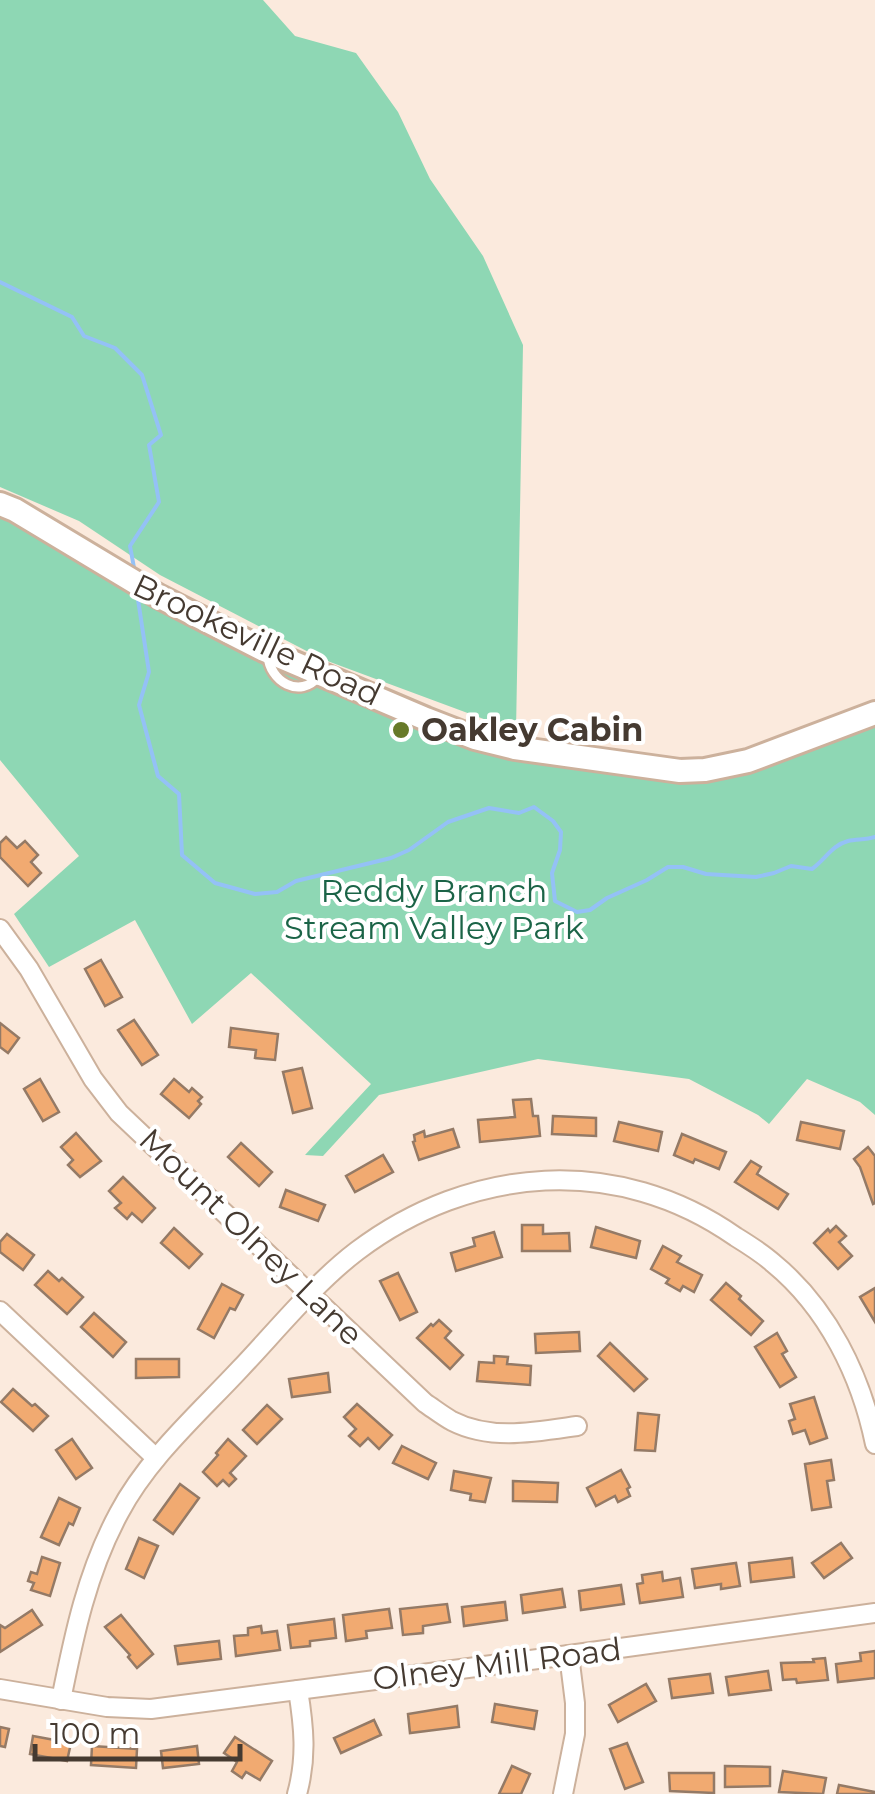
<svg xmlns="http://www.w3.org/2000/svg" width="875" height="1794" viewBox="0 0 875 1794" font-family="Montserrat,sans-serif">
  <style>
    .green { fill: #8ed7b4 }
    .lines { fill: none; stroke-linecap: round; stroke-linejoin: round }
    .stream { stroke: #94c1f6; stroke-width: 4 }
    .building { fill: #f1aa71; stroke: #947a66; stroke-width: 2.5 }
    .lane-casing { stroke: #ccb19c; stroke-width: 14 }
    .street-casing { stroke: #ccb19c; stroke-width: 22 }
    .secondary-casing { stroke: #ccb19c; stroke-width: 28 }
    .lane { stroke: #fff; stroke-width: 9 }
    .street { stroke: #fff; stroke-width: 18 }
    .secondary { stroke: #fff; stroke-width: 22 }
    .poi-dot { fill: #677a29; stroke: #fff; stroke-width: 4 }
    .labels { text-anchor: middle; stroke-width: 8; stroke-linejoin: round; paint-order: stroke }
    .street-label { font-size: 32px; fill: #453a31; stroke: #fff }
    .poi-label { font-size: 32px; font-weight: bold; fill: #453a31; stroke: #fff; text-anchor: start }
    .park-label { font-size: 32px; fill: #1b6447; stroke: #fff }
  </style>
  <rect width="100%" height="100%" fill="#fbeadd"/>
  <g class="green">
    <path d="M0 0H263L295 36 356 53 398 112 430 179 483 256 523 345 516 731 322 659 160 575 79 521 0 487Z"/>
    <path d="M0 506 461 741 740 774 782 761 875 725V1115L860 1102 807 1079 769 1124 758 1115 689 1079 538 1059 379 1095 323 1156 305 1155 371 1084 251 973 192 1024 135 920 49 967 14 914 79 856 0 760Z"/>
  </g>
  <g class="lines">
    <g class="stream">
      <path d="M0 282 72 317 84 336 115 348 142 375 161 435 149 445 159 502 130 546 135 573"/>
      <path d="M137 593 149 672 139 705 158 776 179 794 182 855 215 883 255 894 277 892 296 881 391 858 409 850 448 822 489 808 519 813 534 807 553 821 561 832 560 850 552 873 555 901 577 912 590 910 607 898 647 880 668 867H683L706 874 756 877 774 873 791 866 812 869C825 860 832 845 848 841 857 839 866 840 875 837"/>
    </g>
  </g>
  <g class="building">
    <path d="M395 724 410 729 407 737 392 731Z"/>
    <path d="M6 837 17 848 25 841 38 855 31 862 41 873 28 886 0 857V843Z"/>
    <path d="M101 960 122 997 105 1006 85 969Z"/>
    <path d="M134 1020 158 1055 142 1065 118 1030Z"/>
    <path d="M0 1023 19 1038 8 1053 0 1047Z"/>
    <path d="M231 1028 278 1034 275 1060 255 1058 256 1050 229 1047Z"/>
    <path d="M302 1068 312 1108 293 1113 283 1072Z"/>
    <path d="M40 1079 59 1112 43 1121 24 1089Z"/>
    <path d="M174 1079 189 1092 192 1088 202 1097 198 1101 201 1104 189 1118 161 1094Z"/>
    <path d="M531 1099 533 1116H538L540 1136 480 1142 478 1120 515 1117 513 1100Z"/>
    <path d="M553 1116 596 1118V1136L552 1134Z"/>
    <path d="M619 1122 662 1132 658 1151 614 1141Z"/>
    <path d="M801 1122 844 1131 840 1149 797 1140Z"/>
    <path d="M453 1129 459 1147 419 1160 413 1142 415 1141 414 1135 424 1131 425 1137Z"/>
    <path d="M76 1133 101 1161 80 1177 68 1165 73 1160 61 1147Z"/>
    <path d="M682 1134 726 1152 719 1169 695 1159 693 1163 674 1155Z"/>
    <path d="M241 1143 272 1172 259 1186 228 1157Z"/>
    <path d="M868 1147 875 1156V1203L873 1204 860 1167 854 1159Z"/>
    <path d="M383 1155 393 1172 355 1192 346 1176Z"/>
    <path d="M751 1161 761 1167 757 1174 788 1194 778 1209 735 1182Z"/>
    <path d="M123 1177 155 1208 142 1222 132 1213 127 1219 115 1208 121 1203 109 1191Z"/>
    <path d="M286 1190 325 1205 318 1221 280 1207Z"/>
    <path d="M522 1225H543V1234L569 1233 570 1251H522Z"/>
    <path d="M836 1226 846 1236 839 1242 852 1256 838 1269 814 1243 828 1229 830 1232Z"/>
    <path d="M596 1227 640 1241 636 1258 591 1247Z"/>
    <path d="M174 1228 202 1254 189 1268 161 1243Z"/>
    <path d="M494 1232 502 1257 456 1271 451 1253 475 1246 473 1238Z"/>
    <path d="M7 1234 34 1255 23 1270 0 1252V1242Z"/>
    <path d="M663 1246 681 1256 677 1262 702 1275 694 1292 683 1286 680 1291 666 1283 669 1279 651 1269Z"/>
    <path d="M48 1271 59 1281 62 1278 83 1297 67 1314 35 1285Z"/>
    <path d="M398 1273 417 1312 400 1320 380 1281Z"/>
    <path d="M726 1283 741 1296 739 1299 763 1321 751 1335 711 1300Z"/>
    <path d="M222 1284 243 1295 235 1310 230 1308 214 1338 198 1329Z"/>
    <path d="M875 1288V1322L860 1297Z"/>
    <path d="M94 1313 126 1342 113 1357 81 1327Z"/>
    <path d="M439 1320 451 1331 445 1338 463 1355 450 1369 417 1338 431 1324 433 1326Z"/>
    <path d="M579 1332 580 1351 536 1353 535 1334Z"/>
    <path d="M777 1333 787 1351 782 1354 796 1377 780 1387 755 1347Z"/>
    <path d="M610 1343 647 1379 634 1391 598 1356Z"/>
    <path d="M494 1356 508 1357 507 1364 531 1366 530 1385 477 1381 479 1362 494 1363Z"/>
    <path d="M136 1359H179V1377L136 1378Z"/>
    <path d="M328 1373 330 1392 292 1397 289 1379Z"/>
    <path d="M13 1389 32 1406 35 1404 48 1416 33 1431 1 1402Z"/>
    <path d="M814 1397 827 1438 810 1444 805 1430 793 1434 789 1421 795 1419 790 1404Z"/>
    <path d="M357 1404 392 1435 379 1449 368 1438 360 1446 349 1436 356 1429 344 1417Z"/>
    <path d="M267 1405 282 1419 257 1444 243 1430Z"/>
    <path d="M638 1413 659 1415 655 1451 635 1450Z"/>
    <path d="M72 1439 92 1468 76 1479 56 1450Z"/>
    <path d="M228 1439 246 1456 230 1473 236 1479 229 1486 223 1480 217 1486 203 1472 218 1455 216 1453Z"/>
    <path d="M402 1446 436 1463 428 1479 393 1463Z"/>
    <path d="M831 1460 834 1480 827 1481 831 1507 812 1510 805 1464Z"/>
    <path d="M621 1470 630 1487 627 1489 630 1496 618 1502 615 1496 596 1506 587 1488Z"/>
    <path d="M454 1471 491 1478 485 1502 470 1500 471 1494 451 1490Z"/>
    <path d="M513 1481 558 1483 557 1502 513 1501Z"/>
    <path d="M180 1484 199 1498 173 1534 154 1520Z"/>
    <path d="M59 1498 80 1508 73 1525 69 1523 59 1545 41 1537Z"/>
    <path d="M139 1538 158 1546 144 1578 126 1569Z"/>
    <path d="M841 1543 852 1558 824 1578 812 1563Z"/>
    <path d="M42 1557 60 1563 50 1596 31 1590 34 1583 28 1581 31 1572 37 1574Z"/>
    <path d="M792 1558 794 1577 751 1582 749 1563Z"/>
    <path d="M736 1563 740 1586 721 1589V1584L695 1588 692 1569Z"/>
    <path d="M662 1572 663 1581 680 1578 683 1597 640 1603 637 1584 643 1583 642 1575Z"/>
    <path d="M621 1585 624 1604 581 1610 579 1591Z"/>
    <path d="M562 1589 565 1607 523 1613 521 1595Z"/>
    <path d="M505 1602 507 1620 464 1626 462 1607Z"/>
    <path d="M447 1604 450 1622 423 1626V1633L403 1635 400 1609Z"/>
    <path d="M389 1609 392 1628 366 1631 367 1638 346 1641 343 1615Z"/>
    <path d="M32 1610 42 1625 0 1652V1625L5 1628Z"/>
    <path d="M121 1615 153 1654 137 1668 128 1657 130 1655 105 1627Z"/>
    <path d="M334 1619 336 1638 310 1641V1646L291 1648 288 1625Z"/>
    <path d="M261 1626 262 1633 277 1631 280 1650 236 1656 234 1636 248 1635V1628Z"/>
    <path d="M219 1641 221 1659 178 1664 175 1646Z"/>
    <path d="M875 1651V1678L838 1682 836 1664 861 1661 860 1653Z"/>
    <path d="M825 1658 828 1680 797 1683 796 1679 783 1680 781 1663 814 1662 813 1659Z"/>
    <path d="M768 1671 771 1690 729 1695 726 1677Z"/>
    <path d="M710 1674 713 1693 672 1698 669 1679Z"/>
    <path d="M646 1684 656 1701 618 1722 609 1705Z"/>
    <path d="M495 1704 537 1711 534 1729 492 1722Z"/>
    <path d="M457 1706 459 1727 410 1733 408 1714Z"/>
    <path d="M374 1720 381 1735 341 1753 334 1738Z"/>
    <path d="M0 1727 9 1729 5 1747 0 1746Z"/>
    <path d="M33 1736 71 1743 67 1761 30 1754Z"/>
    <path d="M235 1737 272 1761 260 1780 246 1772 242 1778 232 1771 237 1762 224 1753Z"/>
    <path d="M627 1743 643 1782 625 1789 610 1749Z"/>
    <path d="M92 1746 137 1749 136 1768 91 1765Z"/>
    <path d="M197 1746 199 1764 163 1768 161 1751Z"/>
    <path d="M512 1766 530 1774 521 1794H499Z"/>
    <path d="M725 1766 770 1767V1786L725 1787Z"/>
    <path d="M783 1771 826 1778 823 1794 779 1792Z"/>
    <path d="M669 1773H714V1793L670 1791Z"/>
    <path d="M839 1785 875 1792V1794H837Z"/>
  </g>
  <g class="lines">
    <defs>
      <path id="lane" d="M268 655C269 681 300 700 319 676"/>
      <g id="street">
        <path d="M0 929 29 969 93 1079 119 1113 425 1403C434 1409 443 1416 452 1421 491 1441 536 1432 577 1426"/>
        <path d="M0 1311 156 1458"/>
        <path d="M0 1689 107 1707 151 1709 569 1655 875 1613"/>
        <path d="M61 1700C74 1635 87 1572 119 1513 148 1458 198 1414 240 1369 277 1330 315 1283 357 1251 471 1165 618 1154 736 1237 749 1245 762 1253 773 1263 828 1308 861 1376 875 1444"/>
        <path d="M297 1794C307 1758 304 1727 298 1690"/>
        <path d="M563 1794 575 1734V1703L569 1655"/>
      </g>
      <path id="secondary" d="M0 504 15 510 158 596 264 650 426 719 475 738 515 748 680 771 705 770 748 761 875 713"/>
    </defs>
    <use href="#lane" class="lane-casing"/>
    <use href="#street" class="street-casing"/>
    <use href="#secondary" class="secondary-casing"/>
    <use href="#lane" class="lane"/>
    <use href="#street" class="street"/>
    <use href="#secondary" class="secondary"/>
  </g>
  <circle class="poi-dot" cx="401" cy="730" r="10"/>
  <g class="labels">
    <g class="street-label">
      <text transform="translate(257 640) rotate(25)" y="11">Brookeville Road</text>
      <text transform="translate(251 1237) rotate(44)" y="11">Mount Olney Lane</text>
      <text transform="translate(497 1664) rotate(-7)" y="11">Olney Mill Road</text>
    </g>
    <g class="poi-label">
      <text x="421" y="741">Oakley Cabin</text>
    </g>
    <g class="park-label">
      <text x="434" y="902">Reddy Branch<tspan x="434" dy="37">Stream Valley Park</tspan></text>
    </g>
  </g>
  <path d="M35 1744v15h205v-15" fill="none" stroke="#453a31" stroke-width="5"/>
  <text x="50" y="1744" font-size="30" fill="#453a31" stroke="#ffffff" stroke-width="8" paint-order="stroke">100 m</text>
</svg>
